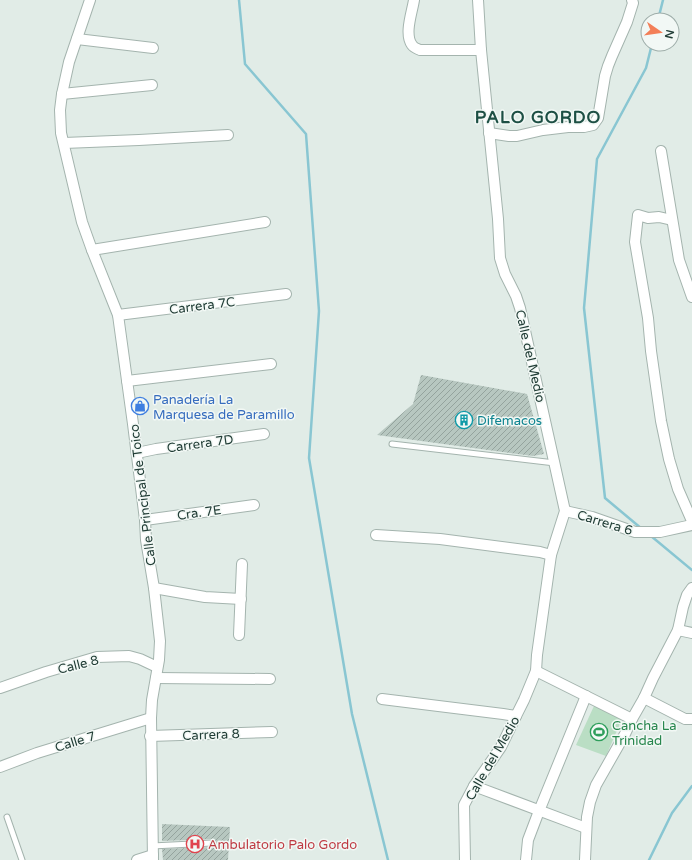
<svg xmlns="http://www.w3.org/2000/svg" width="692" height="860" viewBox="0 0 692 860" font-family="'Varela Round',sans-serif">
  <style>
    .garden { fill: #badec4 }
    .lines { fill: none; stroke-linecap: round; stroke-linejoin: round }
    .stream { stroke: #89c6d2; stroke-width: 2.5 }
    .building { fill: url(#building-hatch) }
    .service-casing { stroke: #a4b4ae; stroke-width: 7 }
    .minor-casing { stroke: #a4b4ae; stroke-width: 12 }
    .service { stroke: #fff; stroke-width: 5 }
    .minor { stroke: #fff; stroke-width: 10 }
    .labels { text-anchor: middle; stroke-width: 3; stroke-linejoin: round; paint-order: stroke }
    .street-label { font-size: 13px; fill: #213d36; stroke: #f2f8f5 }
    .shop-label { font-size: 13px; fill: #366cbe; stroke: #f2f8f5; text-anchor: start }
    .culture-label { font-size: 13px; fill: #0d838f; stroke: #f2f8f5; text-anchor: start }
    .leisure-label { font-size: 13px; fill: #27864d; stroke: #f2f8f5; text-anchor: start }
    .health-label { font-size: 13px; fill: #be3a42; stroke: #f2f8f5; text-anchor: start }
    .district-label { font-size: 17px; font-weight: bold; letter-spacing: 1px; fill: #1d4f44; stroke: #f2f8f5 }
  </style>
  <defs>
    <pattern id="building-hatch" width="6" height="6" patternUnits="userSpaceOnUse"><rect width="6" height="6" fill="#b7c7c0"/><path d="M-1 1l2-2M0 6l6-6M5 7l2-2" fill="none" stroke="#94a39d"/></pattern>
  </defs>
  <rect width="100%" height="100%" fill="#e1ece7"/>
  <path class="garden" d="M594 706 622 719 606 756 576 745Z"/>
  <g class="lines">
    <g class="stream">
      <path d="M239 0 245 64 306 134 319 311 309 458 352 714 388 860"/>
      <path d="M658 20 663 0"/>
      <path d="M642 529 605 498 584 308 597 159 646 68 652 44"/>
      <path d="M651 536 692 570"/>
      <path d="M649 860 672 813 692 786"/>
    </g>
  </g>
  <g class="building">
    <path d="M421 375 527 394 544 454 533 456 377 435 413 404Z"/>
    <path d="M162 824 230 827 228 860H163L162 849 212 847 214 846 216 843 215 841 212 839 162 841Z"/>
  </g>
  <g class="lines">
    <defs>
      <g id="service">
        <path d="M392 444 555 463"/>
        <path d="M7 817 22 860"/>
        <path d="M152 846 212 843"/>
      </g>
      <g id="minor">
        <path d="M90 0 69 62 62 94 60 110 61 133 82 222 92 250 118 315 133 424 145 520 146 540 154 588 160 641 159 660 152 700 151 718 153 860"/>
        <path d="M414 0C412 13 404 34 412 45 414 48 418 49 420 50H481"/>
        <path d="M77 39 153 48"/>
        <path d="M62 94 152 85"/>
        <path d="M489 133 509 136H517L543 130 568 127H584L593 125 598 118 605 76 608 66 612 56 627 22 633 3 632 0"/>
        <path d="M64 143 139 140 228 135"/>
        <path d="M661 151 679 260 692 297"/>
        <path d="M672 220 659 217 648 218 638 215 635 242 648 318 651 351 661 421 669 459 678 489 692 521"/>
        <path d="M92 250 265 222"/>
        <path d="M118 315 286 294"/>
        <path d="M127 381 271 364"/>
        <path d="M137 453 156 449 264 434"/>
        <path d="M565 511 592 517 635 532H660L692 525"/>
        <path d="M145 520 254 505"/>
        <path d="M376 535 440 539 540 552 551 555"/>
        <path d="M154 588 205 597 241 599"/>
        <path d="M678 630 692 633"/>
        <path d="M239 635 242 564"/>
        <path d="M536 671 632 719"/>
        <path d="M156 678 270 679"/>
        <path d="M0 688 46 672 97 657 129 656 140 659 157 667"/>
        <path d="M644 698 681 717 685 719H692"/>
        <path d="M382 699 503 714 516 716"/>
        <path d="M150 736 272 732"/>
        <path d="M0 767 37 753 151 718"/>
        <path d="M474 786 586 828"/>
        <path d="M137 860 153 855"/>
        <path d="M465 860 464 805 474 786 501 747 516 716 524 700 536 671 537 655 551 555 565 511 520 308 516 296 505 274 500 258 498 219 481 50 478 0"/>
        <path d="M526 860 528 840 539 811 586 696"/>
        <path d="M585 860 587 817 590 802 596 785 625 734 632 719 644 698 653 678 678 630 683 607 687 595 692 588"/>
      </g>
    </defs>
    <use href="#service" class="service-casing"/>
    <use href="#minor" class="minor-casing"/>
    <use href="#service" class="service"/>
    <use href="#minor" class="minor"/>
  </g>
  <defs>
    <symbol id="shop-ring" viewBox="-11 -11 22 22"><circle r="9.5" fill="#f2f8f5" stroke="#3f7fe0" stroke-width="1.5"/><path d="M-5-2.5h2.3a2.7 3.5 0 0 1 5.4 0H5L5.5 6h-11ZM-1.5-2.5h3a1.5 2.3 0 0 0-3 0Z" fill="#3f7fe0"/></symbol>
    <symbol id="building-ring" viewBox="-11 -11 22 22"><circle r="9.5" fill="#f2f8f5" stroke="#0f9aa8" stroke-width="1.5"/><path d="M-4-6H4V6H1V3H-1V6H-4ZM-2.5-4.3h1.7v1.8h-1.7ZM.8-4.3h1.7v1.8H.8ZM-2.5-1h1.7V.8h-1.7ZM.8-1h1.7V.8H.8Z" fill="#0f9aa8"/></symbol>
    <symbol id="stadium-ring" viewBox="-11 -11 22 22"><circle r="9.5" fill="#f2f8f5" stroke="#2e9e5b" stroke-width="1.5"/><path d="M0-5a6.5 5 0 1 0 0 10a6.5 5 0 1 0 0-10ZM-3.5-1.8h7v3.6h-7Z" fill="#2e9e5b"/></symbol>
    <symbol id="hospital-ring" viewBox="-11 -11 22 22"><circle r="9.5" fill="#f2f8f5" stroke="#e0444e" stroke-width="1.5"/><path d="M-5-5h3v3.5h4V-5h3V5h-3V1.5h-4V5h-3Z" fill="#e0444e"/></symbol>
  </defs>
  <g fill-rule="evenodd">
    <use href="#shop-ring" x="130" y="396" width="20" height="20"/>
    <use href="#building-ring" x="454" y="410" width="20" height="20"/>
    <use href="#stadium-ring" x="589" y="722" width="20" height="20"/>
    <use href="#hospital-ring" x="185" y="834" width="20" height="20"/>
  </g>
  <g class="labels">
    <g class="street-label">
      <text transform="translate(202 305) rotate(-7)" y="5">Carrera 7C</text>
      <text transform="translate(531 356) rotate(77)" y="5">Calle del Medio</text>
      <text transform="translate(200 443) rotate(-8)" y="5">Carrera 7D</text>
      <text transform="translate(142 495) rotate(-97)" y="5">Calle Principal de Toico</text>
      <text transform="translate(199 512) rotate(-8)" y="5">Cra. 7E</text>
      <text transform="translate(605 522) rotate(17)" y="5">Carrera 6</text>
      <text transform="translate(78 664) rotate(-14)" y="5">Calle 8</text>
      <text transform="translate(211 734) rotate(-2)" y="5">Carrera 8</text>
      <text transform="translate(75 741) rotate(-17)" y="5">Calle 7</text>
      <text transform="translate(492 758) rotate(-60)" y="5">Calle del Medio</text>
    </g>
    <g class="shop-label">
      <text x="153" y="404">Panadería La<tspan x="153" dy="15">Marquesa de Paramillo</tspan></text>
    </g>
    <g class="culture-label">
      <text x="477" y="425">Difemacos</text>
    </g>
    <g class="leisure-label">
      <text x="612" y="730">Cancha La<tspan x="612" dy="15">Trinidad</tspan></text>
    </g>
    <g class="health-label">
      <text x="208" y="849">Ambulatorio Palo Gordo</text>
    </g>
    <g class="district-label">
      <text x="538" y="123">PALO GORDO</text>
    </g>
  </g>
  <g transform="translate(660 32) rotate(103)"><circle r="19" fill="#f2f8f5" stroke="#9eada9"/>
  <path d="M0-3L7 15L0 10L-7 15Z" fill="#f37f58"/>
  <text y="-6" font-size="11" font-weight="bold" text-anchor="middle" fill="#213d36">N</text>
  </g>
</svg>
